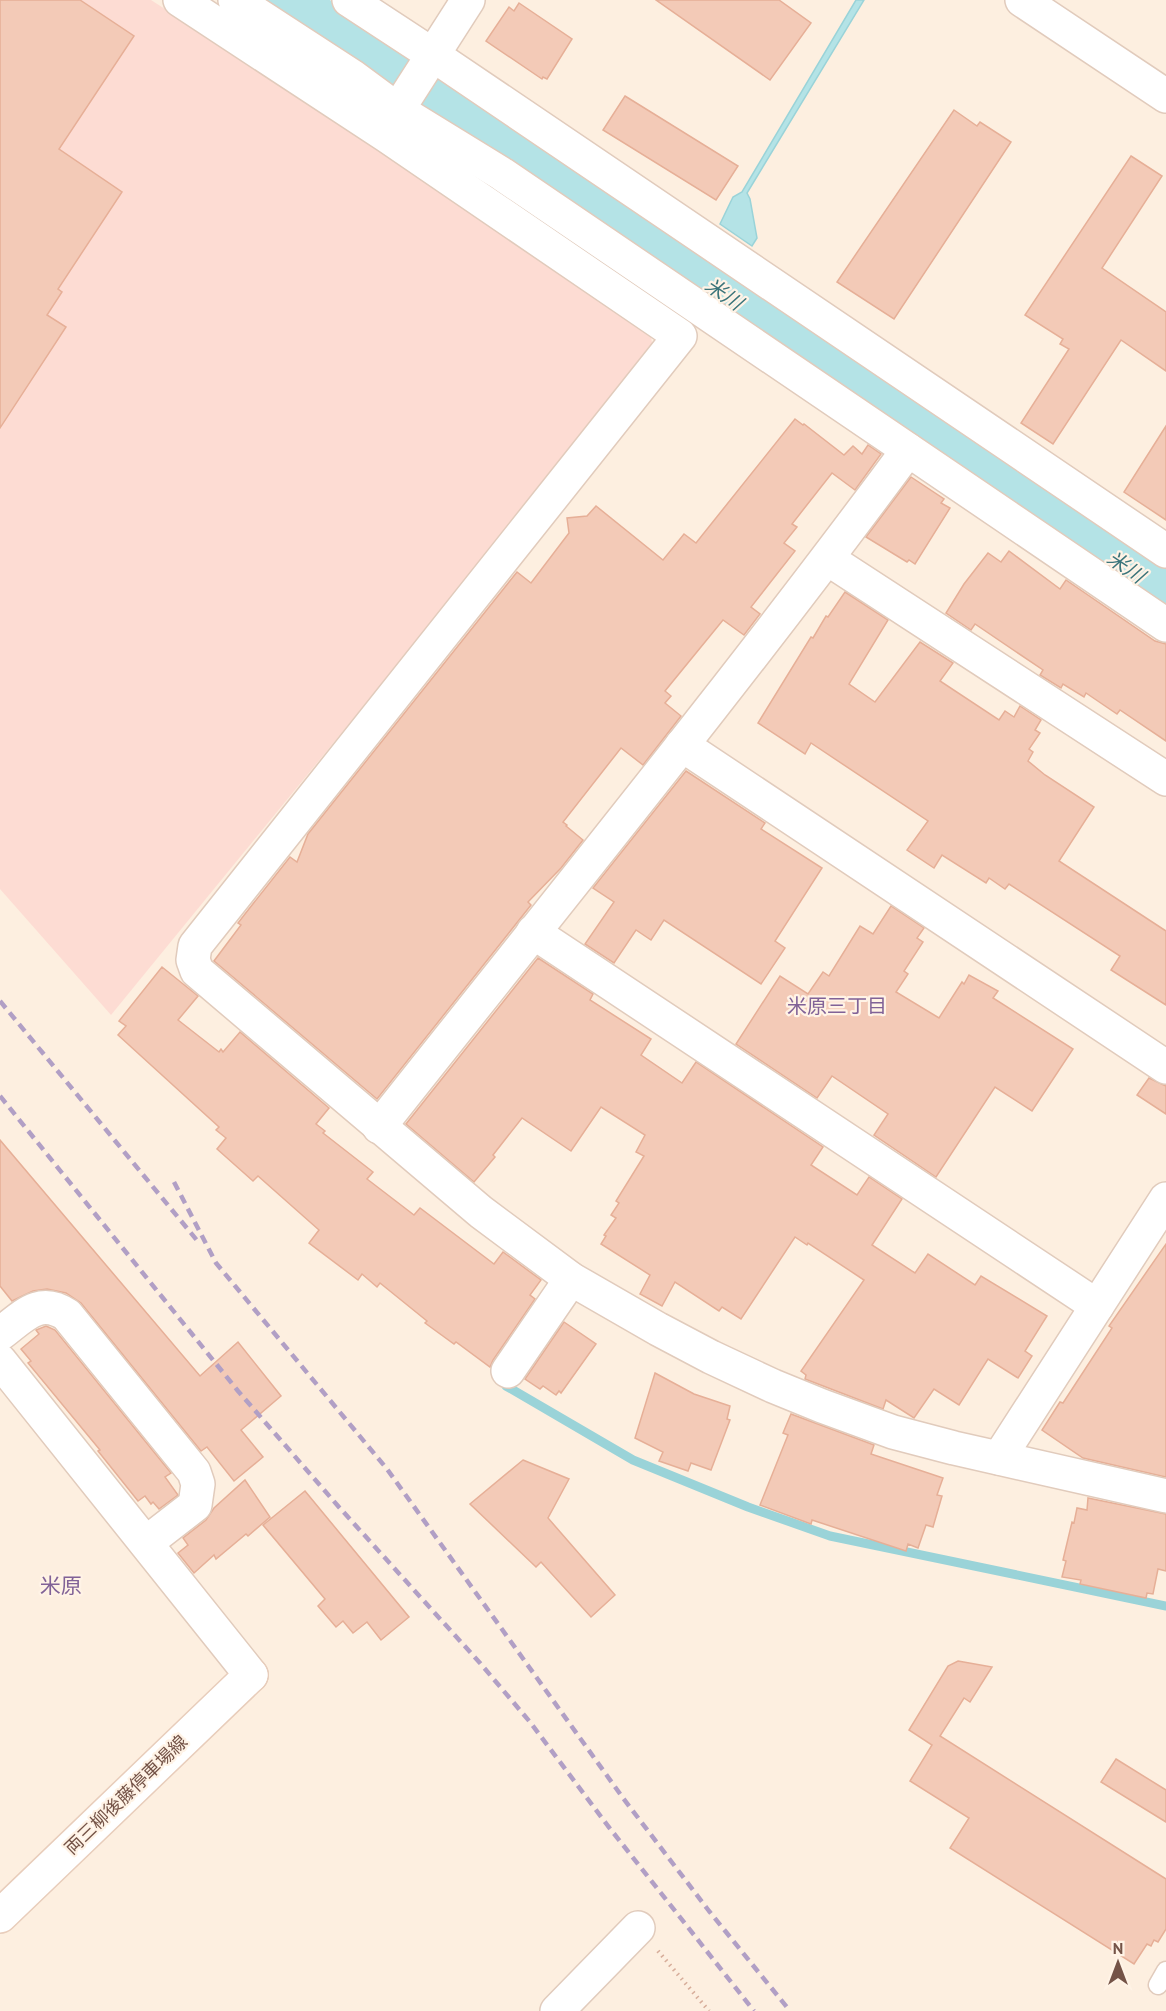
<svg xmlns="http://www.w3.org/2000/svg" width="1166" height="2011" viewBox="0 0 1166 2011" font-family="'PT Sans','Noto Sans JP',sans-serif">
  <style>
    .commercial { fill: #fddcd3 }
    .water { fill: #b4e3e6; stroke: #9ad3d8; stroke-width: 1.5 }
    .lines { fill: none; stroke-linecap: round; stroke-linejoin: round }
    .stream { stroke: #9ad3d8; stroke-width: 9 }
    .river { stroke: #b4e3e6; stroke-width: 57 }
    .building { fill: #f3cab7; stroke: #e6af97; stroke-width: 1.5 }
    .lane-casing { stroke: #e1cbbc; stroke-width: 21 }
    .street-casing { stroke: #e1cbbc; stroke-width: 36 }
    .secondary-casing { stroke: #e8cdbb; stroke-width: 36 }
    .path { stroke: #d7ad9a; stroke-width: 4; stroke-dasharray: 1.5 4.5; stroke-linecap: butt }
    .lane { stroke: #fff; stroke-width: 18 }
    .street { stroke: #fff; stroke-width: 33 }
    .secondary { stroke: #fff; stroke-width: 33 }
    .rail { stroke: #b19fc5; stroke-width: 4.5; stroke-dasharray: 9 6; stroke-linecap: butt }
    .labels { text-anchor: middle; stroke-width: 4.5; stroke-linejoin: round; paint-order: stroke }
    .street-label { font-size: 18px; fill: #745347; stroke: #fff3e6 }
    .water-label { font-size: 20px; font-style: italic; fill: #3a747a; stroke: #fff3e6 }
    .neighbourhood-label { font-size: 20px; fill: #816297; stroke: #fff3e6 }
    .quarter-label { font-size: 21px; fill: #816297; stroke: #fff3e6 }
  </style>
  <rect width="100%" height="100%" fill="#fdefe0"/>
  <path class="commercial" d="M0 0H151L649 322 652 343 411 648 111 1015 0 889Z"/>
  <path class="water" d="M856 0H864L747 193 750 199 757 238 752 246 720 224 733 197 742 192Z"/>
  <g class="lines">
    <path class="stream" d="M506 1386 633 1460 748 1507 830 1536 1166 1606"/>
    <path class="river" d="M278 0 701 279 1166 594"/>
  </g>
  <g class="building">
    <path d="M0 0H80L134 36 59 149 122 192 58 289 62 292 47 315 66 327 0 428Z"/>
    <path d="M656 0H779L811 23 770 80Z"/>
    <path d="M519 3 572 39 547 79 543 77 542 79 486 41 509 7 514 11Z"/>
    <path d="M625 96 738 166 716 200 603 130Z"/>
    <path d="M954 110 977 126 980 122 1011 142 894 319 837 282Z"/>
    <path d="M1131 156 1162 176 1102 268 1166 312V371L1121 340 1053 444 1021 423 1069 349 1060 344 1063 339 1025 315Z"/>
    <path d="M795 419 803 425 804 424 844 455 853 446 862 454 868 445 881 454 855 490 832 473 792 524 797 527 784 543 795 551 751 607 760 614 744 635 723 620 665 691 671 696 665 703 681 716 643 765 621 748 563 822 567 825 566 826 583 840 561 868 528 902 531 905 377 1099 214 961 241 925 238 923 245 914 290 857 297 862 308 834 517 572 531 583 569 533 567 518 587 516 596 506 663 560 684 534 696 543Z"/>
    <path d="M1166 426V520L1124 492Z"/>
    <path d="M911 477 944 499 941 503 950 508 915 564 909 560 907 562 866 537Z"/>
    <path d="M1009 551 1060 589 1066 580 1155 641 1166 644V741L1120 710 1117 714 1086 693 1084 697 1063 684 1061 688 1040 675 1043 670 975 624 971 630 946 613 964 584 988 553 1001 562Z"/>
    <path d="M845 592 888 620 849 684 875 702 920 642 953 663 940 681 999 720 1005 711 1014 717 1020 706 1041 720 1035 730 1040 733 1029 749 1033 752 1028 761 1045 775 1094 807 1059 861 1166 931V1005L1111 970 1120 956 1009 884 1005 889 989 878 986 883 942 855 934 868 907 850 928 821 811 743 805 754 758 723 811 637 813 638 826 616 828 617Z"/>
    <path d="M686 771 765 823 761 829 822 868 775 941 785 948 761 984 664 920 651 940 636 930 614 963 585 944 614 902 593 888Z"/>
    <path d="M891 906 924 928 917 938 923 942 904 971 908 974 896 992 939 1018 962 982 964 984 969 975 998 991 993 998 1073 1049 1032 1111 995 1087 936 1177 874 1135 888 1114 832 1076 817 1098 736 1044 780 976 808 994 823 972 829 976 860 926 873 934Z"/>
    <path d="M538 958 593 994 590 1000 651 1039 641 1055 682 1083 696 1062 823 1147 811 1165 857 1195 869 1177 902 1199 872 1245 915 1273 928 1254 975 1285 981 1276 1047 1316 1025 1351 1032 1356 1018 1378 988 1359 959 1405 934 1389 914 1418 886 1400 883 1409 805 1379 806 1375 801 1371 864 1280 808 1243 807 1245 795 1237 741 1319 722 1307 719 1311 675 1282 662 1306 640 1294 650 1275 601 1244 606 1236 604 1235 616 1218 611 1215 619 1203 616 1201 644 1156 636 1152 645 1135 601 1107 571 1151 522 1118 493 1155 495 1157 474 1182 406 1124Z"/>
    <path d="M162 967 198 996 178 1020 219 1052 221 1049 223 1052 240 1032 329 1108 316 1124 325 1131 323 1133 373 1172 367 1179 414 1215 420 1208 494 1264 503 1252 541 1280 530 1295 535 1299 493 1360 490 1367 456 1342 454 1344 425 1323 427 1321 380 1283 377 1287 362 1274 358 1280 309 1243 319 1230 258 1176 253 1181 217 1149 226 1138 216 1130 219 1127 118 1035 126 1026 119 1021Z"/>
    <path d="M1149 1078 1166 1086V1114L1137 1095Z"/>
    <path d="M0 1140 200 1376 238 1342 281 1396 241 1430 263 1457 234 1481 207 1447 201 1451 81 1303 66 1293 47 1289 33 1291 12 1301 0 1286Z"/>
    <path d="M1166 1244V1477L1083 1458 1042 1430 1060 1402 1063 1403 1112 1328 1109 1326Z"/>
    <path d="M564 1322 596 1344 561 1393 559 1391 556 1395 543 1386 540 1389 525 1379Z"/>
    <path d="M46 1326 55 1330 171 1473 165 1477 178 1495 159 1509 153 1502 151 1504 145 1496 138 1501 98 1451 100 1450 28 1363 31 1361 21 1349 39 1334 36 1330Z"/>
    <path d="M655 1373 694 1394 730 1406 727 1419 730 1420 711 1470 691 1463 688 1471 659 1461 663 1452 635 1438Z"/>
    <path d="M791 1414 874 1445 871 1454 943 1478 937 1495 942 1496 933 1527 926 1525 918 1548 908 1544 906 1551 812 1520 811 1524 760 1505 788 1435 783 1433Z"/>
    <path d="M523 1460 569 1479 548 1518 615 1595 591 1617 541 1562 536 1567 470 1504Z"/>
    <path d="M245 1480 270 1517 248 1536 246 1534 216 1559 214 1555 194 1573 178 1553 188 1545 183 1538 206 1520 214 1508Z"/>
    <path d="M305 1491 409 1617 381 1640 367 1622 353 1633 343 1621 336 1627 318 1606 325 1599 263 1525Z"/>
    <path d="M1088 1498 1166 1514V1571L1158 1569 1153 1594 1147 1593 1146 1598 1080 1584 1081 1580 1062 1577 1066 1561 1063 1560 1072 1522 1074 1523 1077 1508 1087 1510Z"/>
    <path d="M958 1661 992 1667 970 1702 964 1698 940 1736 1166 1879V1929L1158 1942 1154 1940 1151 1946 1147 1944 1134 1964 950 1848 969 1818 910 1781 932 1745 909 1730 948 1666Z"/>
    <path d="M1116 1759 1166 1790V1822L1101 1782Z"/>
  </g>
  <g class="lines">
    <defs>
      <path id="lane" d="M1158 1985 1166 1971"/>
      <g id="street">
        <path d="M180 0 387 136 680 336 195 946 193 960 197 971 481 1212 571 1279 658 1329 711 1357 773 1386 822 1406 893 1432 954 1448 1166 1496"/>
        <path d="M235 0 352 76 398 110 502 174 1166 625"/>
        <path d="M349 0 433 55 1166 551"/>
        <path d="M1022 0 1166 96"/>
        <path d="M386 128 468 0"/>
        <path d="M828 559 1166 779"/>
        <path d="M682 745 1166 1067"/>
        <path d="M533 932 1097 1306"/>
        <path d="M379 1127C557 902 738 680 908 450"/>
        <path d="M0 1334C23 1317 39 1296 67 1315L194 1472 198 1484 195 1505 146 1543"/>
        <path d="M0 1361 251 1675"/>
        <path d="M508 1371 571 1279"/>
        <path d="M999 1458 1166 1199"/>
        <path d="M557 2011 638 1928"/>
      </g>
      <path id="secondary" d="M0 1916 251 1675"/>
    </defs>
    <use href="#lane" class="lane-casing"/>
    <use href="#street" class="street-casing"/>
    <use href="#secondary" class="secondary-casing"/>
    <path class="path" d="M658 1951 709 2011"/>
    <use href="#lane" class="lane"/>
    <use href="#street" class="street"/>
    <use href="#secondary" class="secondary"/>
    <g class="rail">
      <path d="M0 1001 200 1244"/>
      <path d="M0 1096 238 1391 338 1506 480 1663 530 1722 608 1826 754 2011"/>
      <path d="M174 1182 216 1263 387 1469 623 1798 709 1911 790 2011"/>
    </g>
  </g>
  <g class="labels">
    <g class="street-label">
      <text transform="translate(126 1795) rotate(-44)" y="6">両三柳後藤停車場線</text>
    </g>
    <g class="water-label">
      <text transform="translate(724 294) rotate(34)" y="7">米川</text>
      <text transform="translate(1126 567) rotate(34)" y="7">米川</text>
    </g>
    <g class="neighbourhood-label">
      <text x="837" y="1013">米原三丁目</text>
    </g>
    <g class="quarter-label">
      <text x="61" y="1593">米原</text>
    </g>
  </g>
  <g transform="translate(1118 1963)" stroke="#fff3e6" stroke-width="4.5" paint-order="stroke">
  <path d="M0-4.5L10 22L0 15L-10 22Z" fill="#745347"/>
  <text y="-9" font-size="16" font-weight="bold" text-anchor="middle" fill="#745347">N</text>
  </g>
</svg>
